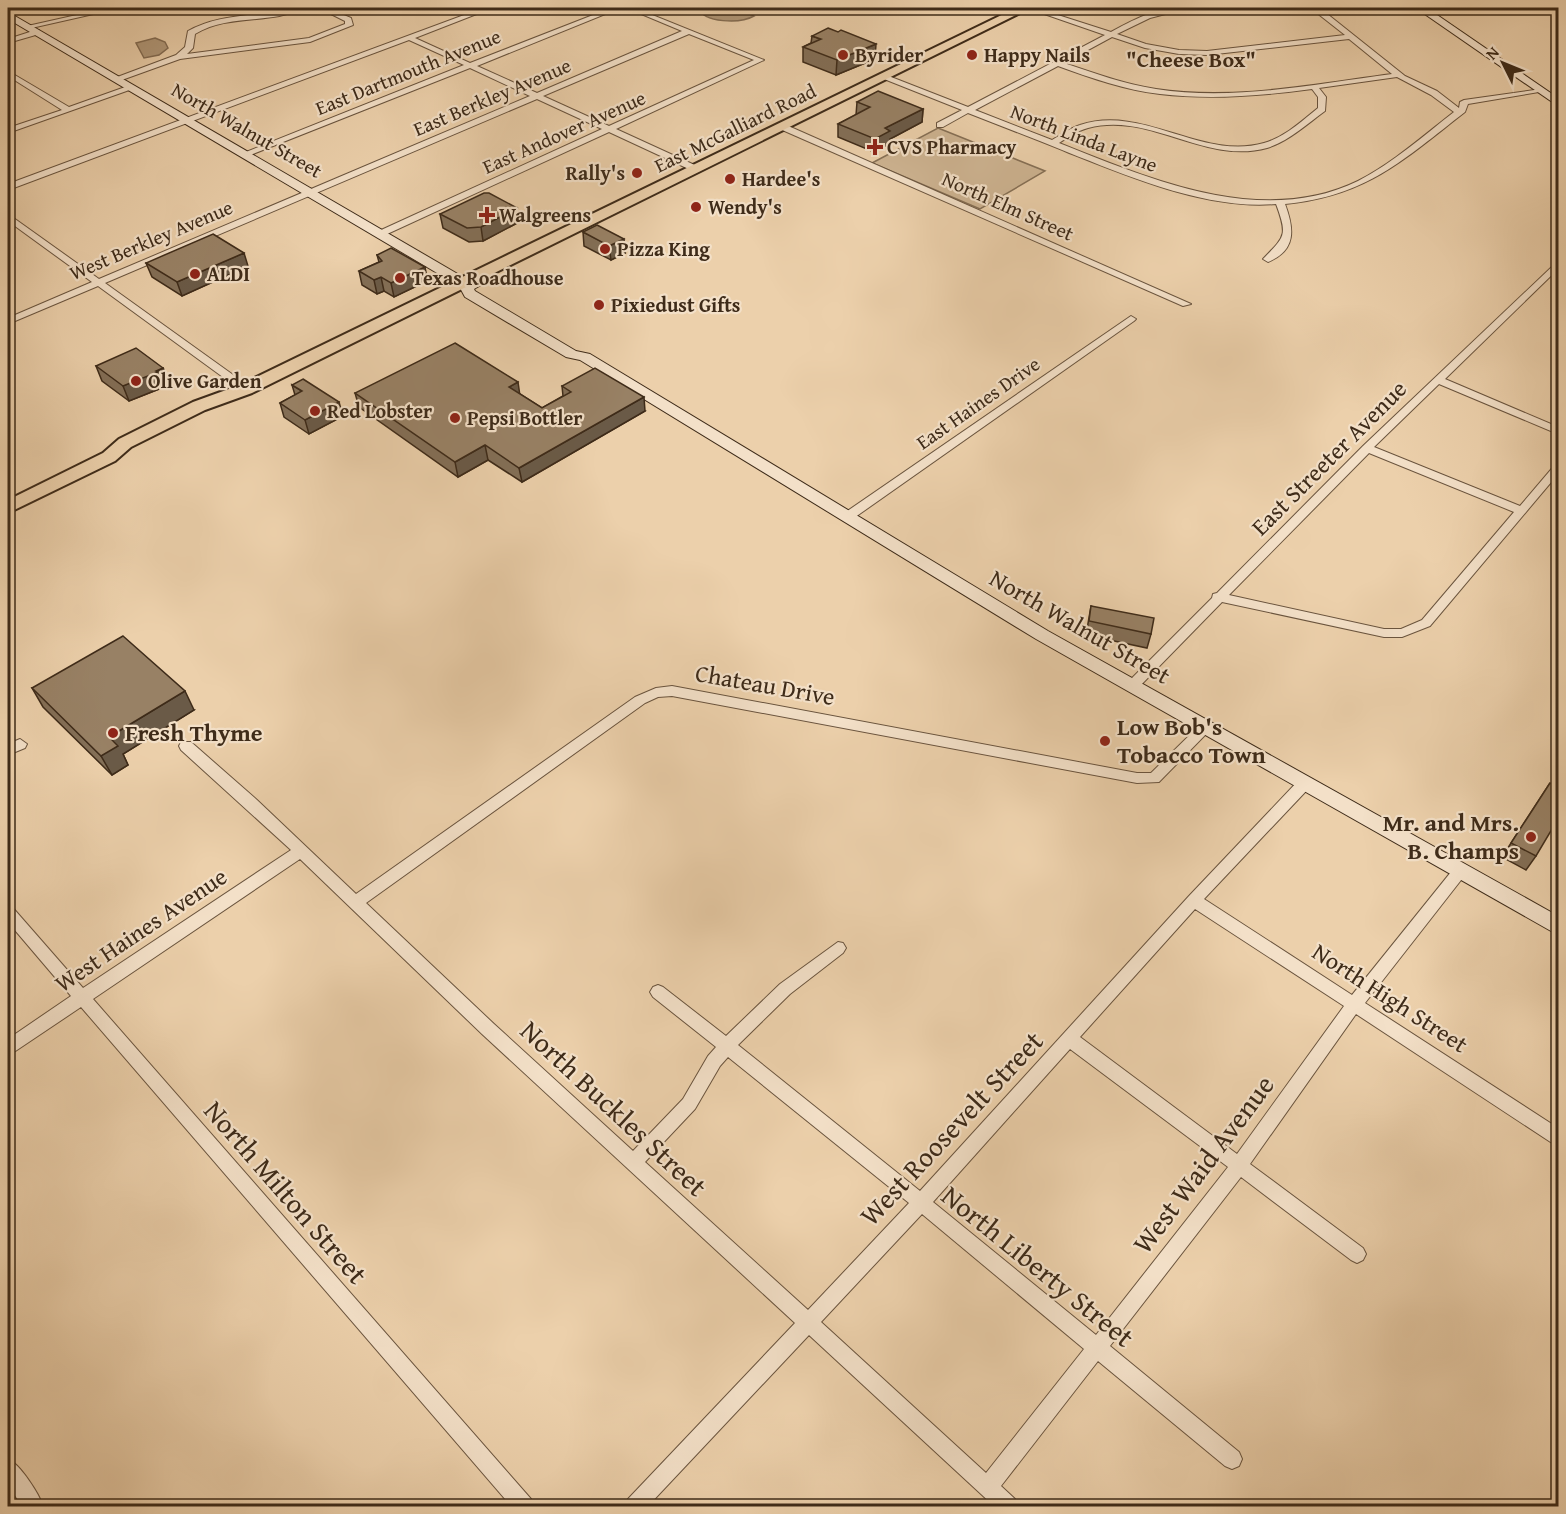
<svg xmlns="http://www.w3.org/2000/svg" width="1566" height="1514" viewBox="0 0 1566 1514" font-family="'Gentium Book Plus',serif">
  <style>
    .green { fill: #ceb492; stroke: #867056; stroke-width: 1.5 }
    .water { fill: #b19879; stroke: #836c53; stroke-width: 1.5 }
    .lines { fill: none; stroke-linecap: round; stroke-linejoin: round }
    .minor-casing { stroke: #6a543e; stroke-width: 2 }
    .tertiary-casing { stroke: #6a543e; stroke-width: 3 }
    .secondary-casing { stroke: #3e2b19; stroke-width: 2 }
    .primary-casing { stroke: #3e2b19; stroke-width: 4 }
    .minor { fill: #f3e0c8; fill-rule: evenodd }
    .tertiary { fill: #f3e0c8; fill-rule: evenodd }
    .secondary { fill: #f3e0c8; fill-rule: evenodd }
    .primary { fill: #ecd0ab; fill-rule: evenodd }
    .wall { fill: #836f57; stroke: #3e2b19; stroke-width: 1.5 }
    .shaded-wall { fill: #6a5a47; stroke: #3e2b19; stroke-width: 1.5 }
    .building { fill: #988165; stroke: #3e2b19; stroke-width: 1.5 }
    .poi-dot { fill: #8f2418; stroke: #f3e0c8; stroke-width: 2 }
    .labels { text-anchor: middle; stroke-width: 4.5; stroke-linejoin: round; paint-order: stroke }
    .far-poi-label { font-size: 20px; font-weight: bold; fill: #3e2b19; stroke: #f3e0c8; text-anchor: start }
    .far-street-label { font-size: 20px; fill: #3e2b19; stroke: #f3e0c8 }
    .far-neighbourhood-label { font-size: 22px; font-weight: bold; fill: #3e2b19; stroke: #f3e0c8 }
    .street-label { font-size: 24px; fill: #3e2b19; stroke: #f3e0c8 }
    .poi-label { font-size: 24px; font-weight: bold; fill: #3e2b19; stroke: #f3e0c8; text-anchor: start }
    .near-street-label { font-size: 28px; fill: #3e2b19; stroke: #f3e0c8 }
  </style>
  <rect width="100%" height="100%" fill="#ecd0ab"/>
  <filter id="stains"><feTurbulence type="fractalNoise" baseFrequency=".00333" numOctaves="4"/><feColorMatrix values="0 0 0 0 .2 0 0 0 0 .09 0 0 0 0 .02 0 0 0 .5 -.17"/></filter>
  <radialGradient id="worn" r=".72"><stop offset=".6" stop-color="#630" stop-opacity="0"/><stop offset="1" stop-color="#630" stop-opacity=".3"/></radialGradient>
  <path class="green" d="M938 128 1045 171 980 209 872 163Z"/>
  <g class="water">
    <path d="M698 8H736L754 16C740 24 704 23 698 8Z"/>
    <path d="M155 38 165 42 168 48 159 55 144 58 136 43Z"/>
  </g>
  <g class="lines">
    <defs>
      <g id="minor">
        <path d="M108 8H120L27 29 23 27Z"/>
        <path d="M292 8H302C273 25 229 13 195 34L193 48 187 54 309 38 345 24V21L319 8H327L351 18 353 25 310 42 180 59 119 81 112 79 176 55 185 47 188 31C220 13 257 17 292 8Z"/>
        <path d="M483 8H492L415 38 470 63 611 8H620L477 66 537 93 682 31 627 8H635L764 60 616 129 699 167V171H693L609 132 385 235H379V231L602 129 537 99 105 283 250 387V391H242L98 286 8 324V318L92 282 8 221V214L99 279 530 96 470 68 248 156 241 154 464 65 409 40 11 189H8V184ZM689 34 754 60 609 126 543 96Z"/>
        <path d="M1027 8H1036L1111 32C1133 20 1155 8 1181 8V10L1150 18 1117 34 1146 44 1179 50 1207 51 1345 35 1317 13 1287 10 1284 8H1376L1373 10 1326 13 1405 76 1437 91 1459 108 1460 102 1464 100 1541 89 1545 91 1468 104 1465 112C1403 160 1367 196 1285 204 1294 228 1297 250 1268 262L1263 259C1285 236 1288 236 1276 204 1207 210 1130 177 1067 152 1035 139 1001 126 968 113L943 127H937V123L962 110 879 77 886 75 968 107 1105 35ZM1112 37 1145 48 1179 54 1207 55 1349 39 1392 74C1315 84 1234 101 1156 89 1124 84 1094 73 1064 63ZM1058 66C1091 78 1125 90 1160 94 1210 100 1261 96 1312 89L1318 97V108C1302 121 1285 137 1264 143 1202 161 1143 104 1080 125 1070 128 1061 135 1052 140L975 110ZM1397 77 1431 95 1454 112C1423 136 1393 163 1358 181 1262 228 1150 179 1059 143 1068 137 1077 131 1088 128 1149 111 1205 165 1267 148 1289 141 1307 124 1325 111L1326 97 1319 88Z"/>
        <path d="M36 30H39V34L8 43V39Z"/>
        <path d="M8 71 69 107 128 86 135 88 8 133V128L62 110 8 76Z"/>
        <path d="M780 125H786L1191 304 1183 306 780 129Z"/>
        <path d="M1558 261V269L1445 379 1558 427V434L1439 384 1374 447 1520 506 1554 466 1558 465V474L1430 626 1402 637H1384L1222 602 1137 689H1127L1126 686 1127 683 1212 598 1213 594 1217 593 1363 446ZM1369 453 1514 512 1422 620 1401 629H1384L1229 595Z"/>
        <path d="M1131 316 1136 319 1134 321 851 520H843V514Z"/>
        <path d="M672 686 1137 773H1151L1201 724 1206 722 1213 727 1159 782 1137 783 672 696 658 697 645 703 366 903 494 1024 633 1151 683 1099 708 1056 716 1047 653 997 650 992 653 987 658 985 663 987 726 1036 780 984 838 942 843 943 846 948 843 953 790 994 738 1045 920 1191 1189 896 1299 780H1309L1311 784 1309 788 1204 899 1352 995 1455 867 1460 865 1465 867 1467 871 1465 875 1365 1003 1558 1128V1145L1552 1143 1356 1014 1250 1164 1363 1248 1366 1254 1363 1260 1357 1263 1351 1260 1241 1177 1110 1346 1239 1452 1242 1459 1239 1466 1232 1469 1225 1466 1098 1361 1001 1486 1015 1499 1018 1506H994L809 1335 648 1506H625L628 1499 795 1323 482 1034 300 859 93 999 531 1499 534 1506H511L81 1007 14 1052 8 1054V1039L71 996 8 922V906L13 908 83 988 291 850 181 750 179 746 181 742H191L257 800 356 894 635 697 656 688ZM1195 909 1344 1006 1237 1154 1080 1037ZM1070 1049 1228 1167 1096 1335 933 1202ZM728 1057 909 1203 808 1310 645 1162 695 1109 720 1066ZM922 1214 1084 1349 986 1473 821 1322Z"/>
        <path d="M20 739 27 744 25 748 8 755V744Z"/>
        <path d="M8 1459C20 1464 39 1494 43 1506H22L8 1485Z"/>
      </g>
      <path id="tertiary" d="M991 8H1008L1021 12 1016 15Z"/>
      <g id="secondary">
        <path d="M1416 8H1427L1558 98V106Z"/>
        <path d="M8 12 468 280 479 282 481 285 474 289 475 291 576 351 590 354 1048 631 1558 916V935L1036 639 580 360 566 357 465 297 459 286 8 19Z"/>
      </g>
      <path id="primary" d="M1016 8H1030L252 393 205 410 131 447 115 461 8 513V500L103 453 119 439 193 402 240 385Z"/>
    </defs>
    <use href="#minor" class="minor-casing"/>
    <use href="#tertiary" class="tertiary-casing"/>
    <use href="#secondary" class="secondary-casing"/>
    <use href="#primary" class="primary-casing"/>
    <use href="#minor" class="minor"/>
    <use href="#tertiary" class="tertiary"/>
    <use href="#secondary" class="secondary"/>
    <use href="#primary" class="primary"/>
  </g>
  <g class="wall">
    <path d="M812 36 875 59 836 75 803 62V47L811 43Z"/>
    <path d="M857 102 923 109 922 122 890 139 889 144 874 152 838 137V124L856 115Z"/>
    <path d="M440 214 519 222 483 241 469 242 443 228Z"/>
    <path d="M583 232 625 253 611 260 584 246Z"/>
    <path d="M377 255 425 267 427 281 394 297 384 291 377 294 362 285 359 271 379 262Z"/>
    <path d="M146 263 248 266 182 296 152 277Z"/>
    <path d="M96 366 163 368 169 382 163 385 164 387 129 401 102 381Z"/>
    <path d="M292 385 343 416 309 434 284 417 280 403 295 395Z"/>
    <path d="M562 386 645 411 522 482 488 460 458 477 359 407 355 393 520 394 542 408 563 396Z"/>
    <path d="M1091 606 1151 634 1147 648 1086 635Z"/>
    <path d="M32 688 194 710 123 754 128 765 112 775 43 707Z"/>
    <path d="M1550 783 1536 856 1526 870 1502 857Z"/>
  </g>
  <g class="shaded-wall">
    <path d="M876 44 875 59 836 75 837 60Z"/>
    <path d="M923 109 922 122 890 139 889 144 874 152 875 139 885 128Z"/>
    <path d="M517 208 519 222 483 241 481 227Z"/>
    <path d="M624 239 625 253 611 260 609 246Z"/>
    <path d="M244 253 248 266 182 296 177 282Z"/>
    <path d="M425 267 427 281 394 297 391 283Z"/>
    <path d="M381 277 384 291 377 294 374 280Z"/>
    <path d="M163 368 169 382 163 385 164 387 129 401 123 386Z"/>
    <path d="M518 382 520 396 509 387Z"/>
    <path d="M644 397 645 411 522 482 519 468Z"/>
    <path d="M339 402 343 416 309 434 305 420Z"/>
    <path d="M485 445 488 460 458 477 455 462Z"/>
    <path d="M185 691 194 710 123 754 128 765 112 775 101 756 109 737Z"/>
  </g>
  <g class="building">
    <path d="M828 28 838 32 841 30 876 44 837 60 803 47 821 39 812 36Z"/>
    <path d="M878 91 923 109 885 128 890 131 875 139 838 124 870 107 857 102Z"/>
    <path d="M484 193H489L517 208 481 227 467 228 440 214Z"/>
    <path d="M597 225 624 239 609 246 583 232Z"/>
    <path d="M213 234 244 253 177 282 146 263Z"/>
    <path d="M391 248 425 267 391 283 381 277 374 280 359 271 382 261 377 255Z"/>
    <path d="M455 343 518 382 509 387 542 408 571 392 562 386 595 368 644 397 519 468 485 445 455 462 355 393Z"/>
    <path d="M136 348 163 368 156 371 158 372 123 386 96 366Z"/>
    <path d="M303 379 339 402 305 420 280 403 302 391 292 385Z"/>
    <path d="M1091 606 1154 618 1151 634 1089 621Z"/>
    <path d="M123 636 185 691 109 737 118 746 101 756 32 688Z"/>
    <path d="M1550 783 1558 787V819L1536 856 1511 843Z"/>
  </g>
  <g class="poi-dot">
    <circle cx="843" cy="55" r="6"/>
    <circle cx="972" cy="55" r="6"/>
    <path d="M872 138h6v6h6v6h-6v6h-6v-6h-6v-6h6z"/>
    <circle cx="637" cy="173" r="6"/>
    <circle cx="730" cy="179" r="6"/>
    <circle cx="696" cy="207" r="6"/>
    <path d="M484 206h6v6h6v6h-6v6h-6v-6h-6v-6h6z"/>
    <circle cx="605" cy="249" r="6"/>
    <circle cx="195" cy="274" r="6"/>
    <circle cx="400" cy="278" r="6"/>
    <circle cx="599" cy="305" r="6"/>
    <circle cx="136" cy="381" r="6"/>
    <circle cx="315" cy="411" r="6"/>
    <circle cx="455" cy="418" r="6"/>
    <circle cx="113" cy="733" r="6"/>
    <circle cx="1105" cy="741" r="6"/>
    <circle cx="1531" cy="837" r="6"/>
  </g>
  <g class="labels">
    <g class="far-poi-label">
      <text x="855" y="62">Byrider</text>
      <text x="984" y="62">Happy Nails</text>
      <text x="887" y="154">CVS Pharmacy</text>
      <text x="625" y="180" text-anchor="end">Rally's</text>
      <text x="742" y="186">Hardee's</text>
      <text x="708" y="214">Wendy's</text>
      <text x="499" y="222">Walgreens</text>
      <text x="617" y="256">Pizza King</text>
      <text x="207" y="281">ALDI</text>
      <text x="412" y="285">Texas Roadhouse</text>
      <text x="611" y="312">Pixiedust Gifts</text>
      <text x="148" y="388">Olive Garden</text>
      <text x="327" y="418">Red Lobster</text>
      <text x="467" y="425">Pepsi Bottler</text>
    </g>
    <g class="far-street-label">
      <text transform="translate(408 72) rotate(-22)" y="7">East Dartmouth Avenue</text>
      <text transform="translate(492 97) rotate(-23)" y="7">East Berkley Avenue</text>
      <text transform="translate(735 128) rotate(-26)" y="7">East McGalliard Road</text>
      <text transform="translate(247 130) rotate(30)" y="7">North Walnut Street</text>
      <text transform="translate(564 132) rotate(-24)" y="7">East Andover Avenue</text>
      <text transform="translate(1084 138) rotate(21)" y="7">North Linda Layne</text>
      <text transform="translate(1008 206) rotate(24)" y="7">North Elm Street</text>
      <text transform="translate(151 240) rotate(-23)" y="7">West Berkley Avenue</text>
      <text transform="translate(978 403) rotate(-35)" y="7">East Haines Drive</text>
    </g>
    <g class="far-neighbourhood-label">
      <text x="1191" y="67">"Cheese Box"</text>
    </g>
    <g class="street-label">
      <text transform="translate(1329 458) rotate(-45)" y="8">East Streeter Avenue</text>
      <text transform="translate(1080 627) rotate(30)" y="8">North Walnut Street</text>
      <text transform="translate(765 685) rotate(10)" y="8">Chateau Drive</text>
      <text transform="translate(141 930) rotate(-34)" y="8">West Haines Avenue</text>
      <text transform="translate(1390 998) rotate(33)" y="8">North High Street</text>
    </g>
    <g class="poi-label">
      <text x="1117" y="735">Low Bob's<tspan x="1117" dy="28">Tobacco Town</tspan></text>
      <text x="125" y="741">Fresh Thyme</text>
      <text x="1519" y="831" text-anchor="end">Mr. and Mrs.<tspan x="1519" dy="28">B. Champs</tspan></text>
    </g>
    <g class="near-street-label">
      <text transform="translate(614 1108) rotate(43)" y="10">North Buckles Street</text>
      <text transform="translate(951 1128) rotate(-47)" y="10">West Roosevelt Street</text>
      <text transform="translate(1203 1164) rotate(-53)" y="10">West Waid Avenue</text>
      <text transform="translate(286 1192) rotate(49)" y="10">North Milton Street</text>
      <text transform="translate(1038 1266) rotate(39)" y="10">North Liberty Street</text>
    </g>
  </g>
  <rect width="1566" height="1514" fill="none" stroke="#ecd0ab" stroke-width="30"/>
  <rect x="9" y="9" width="1548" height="1496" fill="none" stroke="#3e2b19" stroke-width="3"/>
  <rect x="15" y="15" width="1536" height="1484" fill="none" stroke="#3e2b19" stroke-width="1.5"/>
  <g transform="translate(1503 63) rotate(313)" stroke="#f3e0c8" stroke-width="4.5" paint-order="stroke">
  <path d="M0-4.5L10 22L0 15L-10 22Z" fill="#3e2b19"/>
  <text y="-9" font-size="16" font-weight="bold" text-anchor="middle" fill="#3e2b19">N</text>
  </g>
  <rect width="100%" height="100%" filter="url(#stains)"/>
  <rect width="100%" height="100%" fill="url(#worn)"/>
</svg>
